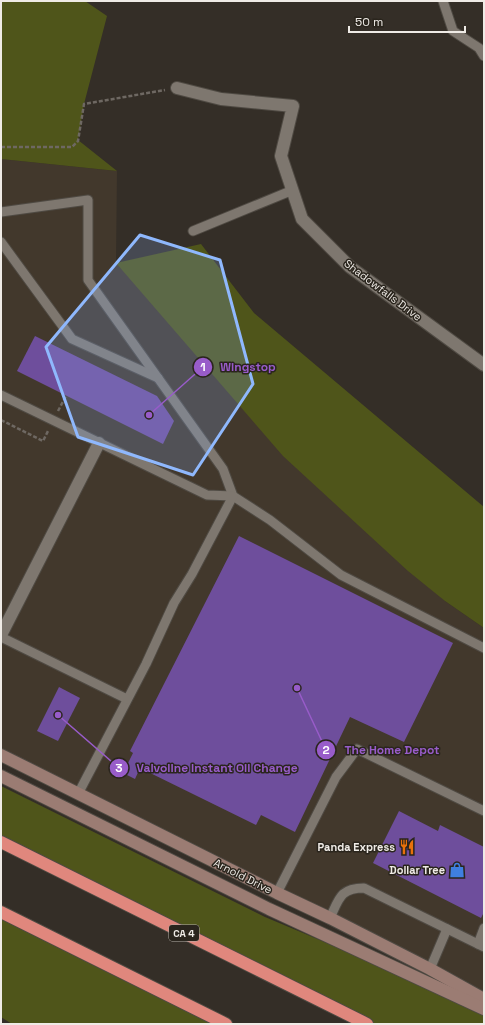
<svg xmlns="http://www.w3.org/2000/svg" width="485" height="1025" viewBox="0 0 485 1025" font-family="'Space Grotesk',sans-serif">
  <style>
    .built { fill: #42382c }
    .green { fill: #4f551a }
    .building { fill: #6e4e9c }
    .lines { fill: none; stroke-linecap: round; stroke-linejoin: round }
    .lane-casing { stroke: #4f4a43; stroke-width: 11 }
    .street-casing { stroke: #4f4a43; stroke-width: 14 }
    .secondary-casing { stroke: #4f4a43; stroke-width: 14 }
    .highway-casing { stroke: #4f4a43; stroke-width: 14 }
    .path { stroke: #6e6862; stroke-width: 2.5; stroke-dasharray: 4 2; stroke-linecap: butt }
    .lane { stroke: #7e776f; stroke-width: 9 }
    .street { stroke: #7e776f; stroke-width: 12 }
    .secondary { stroke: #9b7c73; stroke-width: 12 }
    .highway { stroke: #e0877d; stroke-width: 12 }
    .marked { fill: #8fb8fd; fill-opacity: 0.2; stroke: #8fb8fd; stroke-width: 3; stroke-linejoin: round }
    .labels { text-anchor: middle; stroke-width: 3; stroke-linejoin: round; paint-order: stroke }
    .shield { fill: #2a251d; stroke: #b4b0aa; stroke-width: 1 }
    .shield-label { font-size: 10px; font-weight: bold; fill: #efebe6 }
    .street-label { font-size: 11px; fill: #efebe6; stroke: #2a251d }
    .poi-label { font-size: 11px; font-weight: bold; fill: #efebe6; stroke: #2a251d; text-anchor: end }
    .leader { fill: none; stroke: #985cc9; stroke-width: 1.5 }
    .callout-dot { fill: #985cc9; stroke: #2a251d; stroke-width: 1.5 }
    .mark-label { font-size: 12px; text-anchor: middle; font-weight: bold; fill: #fff }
    .callout-label { font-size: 12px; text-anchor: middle; font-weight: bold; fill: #985cc9; stroke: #2a251d; stroke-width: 3; stroke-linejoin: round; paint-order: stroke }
  </style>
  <rect width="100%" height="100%" fill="#342e27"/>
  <path class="built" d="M1 159 117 171 116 263 445 601 484 628V999L1 755Z"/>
  <g class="green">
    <path d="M1 1H85L107 16 84 104 78 140 117 171 1 159Z"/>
    <path d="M201 244 254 313 484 507V628L445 601 408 571 283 456 116 263Z"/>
    <path d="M1 786 265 917 484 1009V1024H367L1 842Z"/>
    <path d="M1 912 226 1024H12L1 1017Z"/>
  </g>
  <g class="building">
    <path d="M35 336 157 396 174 421 163 444 17 371Z"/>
    <path d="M239 536 453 643 404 742 350 717 295 832 261 815 256 825 140 768 135 779 123 773 133 753 130 751Z"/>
    <path d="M59 687 80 698 58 741 37 731Z"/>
    <path d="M399 811 438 831 440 825 484 847V912L481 918 373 863Z"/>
  </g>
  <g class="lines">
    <defs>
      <g id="lane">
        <path d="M443 1 453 31 479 48 484 56"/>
        <path d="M1 212 88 200V280L223 469 233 496 270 520 341 575 484 648"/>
        <path d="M193 231 293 190"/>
        <path d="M1 242 72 339 158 378"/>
        <path d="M1 395 207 495 233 496 192 574 174 603 146 664 78 794"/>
        <path d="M1 637 127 699"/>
        <path d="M277 893 336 777 357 749 484 811"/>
        <path d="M330 918C339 899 340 888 364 888L484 947"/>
        <path d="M478 944 484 928"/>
        <path d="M430 969 447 929"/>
      </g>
      <g id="street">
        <path d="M177 88 221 99 293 106 281 156 302 219 350 267 484 365"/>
        <path d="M1 635 99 443"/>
      </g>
      <g id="secondary">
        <path d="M1 755 277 893 330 918 430 969 484 999"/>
        <path d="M1 776 269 909 484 1009"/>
      </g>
      <g id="highway">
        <path d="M1 842 367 1024"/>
        <path d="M1 912 226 1024"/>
      </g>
    </defs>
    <use href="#lane" class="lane-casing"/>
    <use href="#street" class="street-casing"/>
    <use href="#secondary" class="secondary-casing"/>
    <use href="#highway" class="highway-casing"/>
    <g class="path">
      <path d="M1 147H72L78 141 84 104 165 90"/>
      <path d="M58 411 66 396"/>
      <path d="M1 420 43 441 48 431"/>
    </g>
    <use href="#lane" class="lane"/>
    <use href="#street" class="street"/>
    <use href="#secondary" class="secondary"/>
    <use href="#highway" class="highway"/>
  </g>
  <path class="marked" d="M140 235 220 260 253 384 193 475 78 437 46 347Z"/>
  <defs>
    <symbol id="restaurant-bare" viewBox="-9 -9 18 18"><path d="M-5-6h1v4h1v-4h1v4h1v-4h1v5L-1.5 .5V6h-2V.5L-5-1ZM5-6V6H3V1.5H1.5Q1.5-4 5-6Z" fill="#e8710a" stroke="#2a251d" stroke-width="2.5" paint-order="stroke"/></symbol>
    <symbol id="shop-bare" viewBox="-9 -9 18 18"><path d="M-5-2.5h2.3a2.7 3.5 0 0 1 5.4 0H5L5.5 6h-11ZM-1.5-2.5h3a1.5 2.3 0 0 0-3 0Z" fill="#3f7fe0" stroke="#2a251d" stroke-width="2.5" paint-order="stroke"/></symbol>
  </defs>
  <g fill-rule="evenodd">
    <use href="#restaurant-bare" x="396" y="836" width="22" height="22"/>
    <use href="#shop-bare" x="446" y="859" width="22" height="22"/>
  </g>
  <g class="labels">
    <rect class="shield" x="169" y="925" width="30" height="16" rx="3"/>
    <g class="shield-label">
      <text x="184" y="937">CA 4</text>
    </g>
    <g class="street-label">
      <text transform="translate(383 290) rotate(37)" y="4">Shadowfalls Drive</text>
      <text transform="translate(243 876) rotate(27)" y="4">Arnold Drive</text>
    </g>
    <g class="poi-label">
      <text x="395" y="851">Panda Express</text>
      <text x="445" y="874">Dollar Tree</text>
    </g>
  </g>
  <path class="leader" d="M149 415L203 367M297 688L326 750M58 715L119 768"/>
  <g class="callout-dot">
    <circle cx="149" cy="415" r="4"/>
    <circle cx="297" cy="688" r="4"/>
    <circle cx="58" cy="715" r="4"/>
    <circle cx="203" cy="367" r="10"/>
    <circle cx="326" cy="750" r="10"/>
    <circle cx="119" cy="768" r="10"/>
  </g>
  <g class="mark-label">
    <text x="203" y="371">1</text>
    <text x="326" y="754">2</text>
    <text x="119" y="772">3</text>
  </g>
  <g class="callout-label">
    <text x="248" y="371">Wingstop</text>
    <text x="392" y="754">The Home Depot</text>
    <text x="217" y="772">Valvoline Instant Oil Change</text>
  </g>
  <rect width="485" height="1025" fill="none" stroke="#efebe6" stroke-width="4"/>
  <path d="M349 26v6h116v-6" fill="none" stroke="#efebe6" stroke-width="2"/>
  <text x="355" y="26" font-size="12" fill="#efebe6" stroke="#2a251d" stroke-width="3" paint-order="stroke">50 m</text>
</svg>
